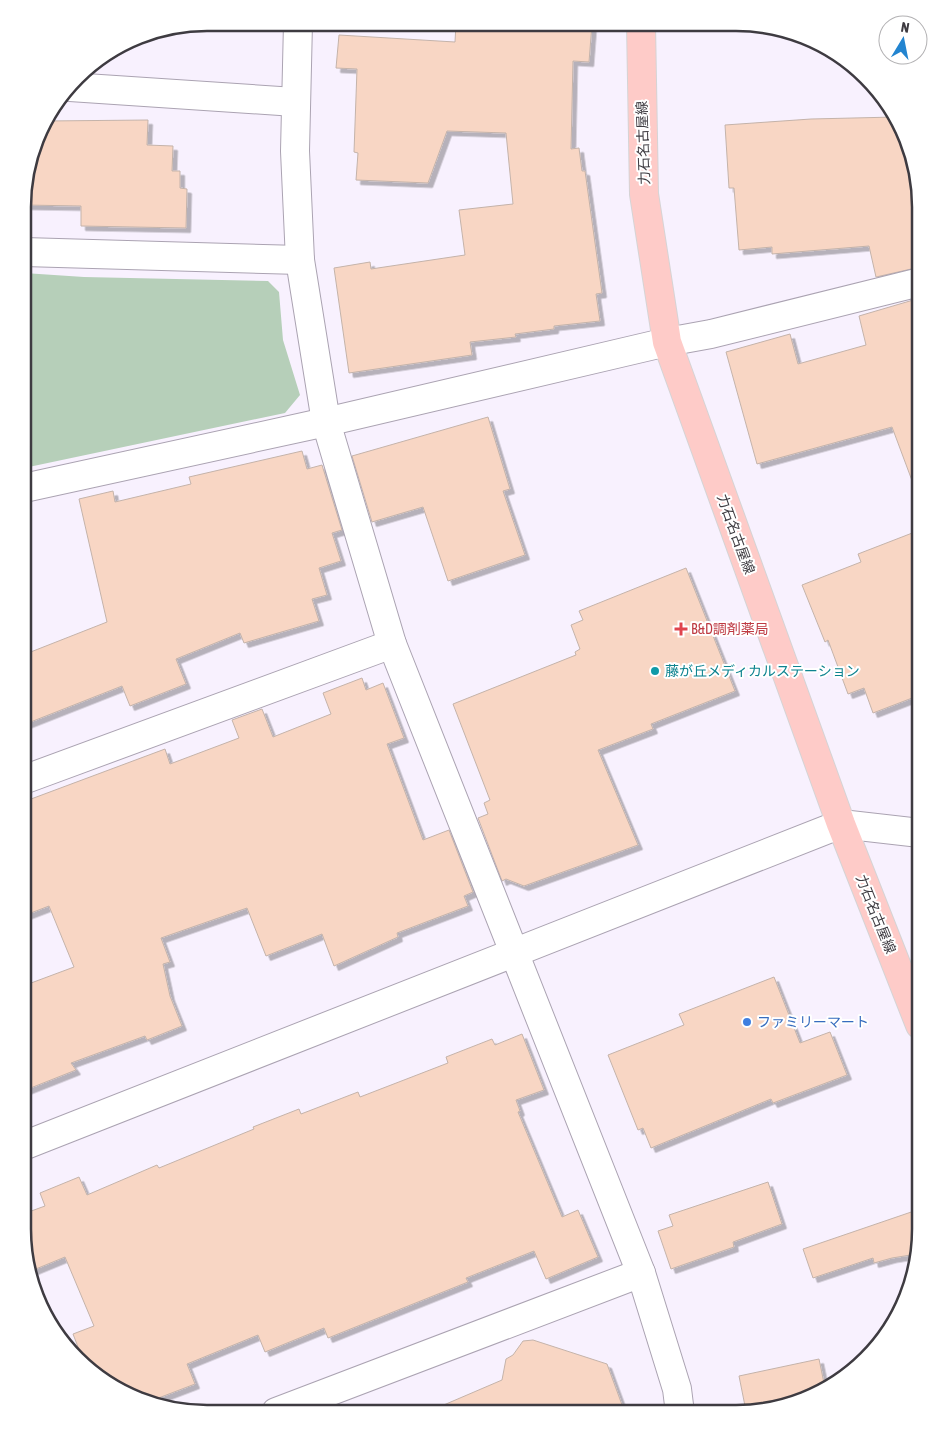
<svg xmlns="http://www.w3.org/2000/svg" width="943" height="1436" viewBox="0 0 943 1436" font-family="'Asap Condensed','Noto Sans JP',sans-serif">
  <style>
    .green { fill: #b6cfb9 }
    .building { fill: #f8d6c4; stroke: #c4b3aa; filter: url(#shadow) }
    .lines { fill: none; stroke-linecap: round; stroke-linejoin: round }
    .street-casing { stroke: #aba3b2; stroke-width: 30 }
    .secondary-casing { stroke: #aba3b2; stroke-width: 30 }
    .primary-casing { stroke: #d5d4d5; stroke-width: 30 }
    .street { stroke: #fff; stroke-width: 28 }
    .secondary { stroke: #fff; stroke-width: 28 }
    .primary { stroke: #fecbc8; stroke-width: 28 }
    .health-dot { fill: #e0444e; stroke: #fff; stroke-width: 2 }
    .culture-dot { fill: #0f9aa8; stroke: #fff; stroke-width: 2 }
    .shop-dot { fill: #3f7fe0; stroke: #fff; stroke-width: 2 }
    .labels { text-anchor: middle; stroke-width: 4; stroke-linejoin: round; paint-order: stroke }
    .street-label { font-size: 14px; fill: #3e3b41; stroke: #fff }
    .health-label { font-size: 14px; fill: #be3a42; stroke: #fff; text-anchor: start }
    .culture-label { font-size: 14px; fill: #0d838f; stroke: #fff; text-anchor: start }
    .shop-label { font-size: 14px; fill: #366cbe; stroke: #fff; text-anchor: start }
    .rim { fill: none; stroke: #3e3b41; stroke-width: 2.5 }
  </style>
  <defs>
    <filter id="shadow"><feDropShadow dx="4.5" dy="4.5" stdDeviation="0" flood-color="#0004"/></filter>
  </defs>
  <rect width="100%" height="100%" fill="#f8f1fe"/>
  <path class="green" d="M24 273 84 277 268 281 279 292 283 340 300 395 285 413 24 468Z"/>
  <g class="building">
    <path d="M456 23 592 24 589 62 573 61 571 149 579 148 582 171H585L602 293 596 294 600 321 554 326V329L515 334 516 337 470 342 472 355 349 373 334 268 370 262 371 269 465 255 459 210 513 204 506 133 447 131 428 183 356 180 358 153 354 152 357 69 336 68 339 35 455 42Z"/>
    <path d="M895 117 906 136 920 207V267L876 277 869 246 772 254V247L739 250 734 188H729L725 125 811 119Z"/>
    <path d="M148 120 147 145 173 146 172 171H180V188L187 189 186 228 81 226V206L24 205V183L45 121Z"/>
    <path d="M920 298V493L917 494 892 427 757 464 726 352 790 334 798 364 866 345 859 316Z"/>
    <path d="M488 417 510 489 503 491 525 555 448 581 423 507 372 522 352 456Z"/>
    <path d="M302 451 307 469 322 465 342 530 332 533 341 561 319 568 327 595 312 599 319 621 244 643 240 633 176 659 186 684 130 706 122 686 23 725V655L107 622 79 499 113 491 115 502 191 484 189 477Z"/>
    <path d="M920 530V695L873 713 864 688 848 694 828 640 825 642 802 585 861 562 858 554Z"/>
    <path d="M686 568 735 691 651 724 653 729 598 750 638 845 524 886 506 879 502 881 478 818 488 814 484 803 490 800 453 704 576 655 575 652 580 649 571 625 583 620 579 611Z"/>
    <path d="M362 678 366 690 383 683 404 738 387 744 423 840 449 830 473 892 464 896 468 906 397 933 398 937 334 966 322 934 266 956 247 908 161 938 170 962 163 964 170 996 182 1026 147 1040 145 1036 71 1063 76 1070 23 1091V986L74 967 49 906 23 916V802L165 749 170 764 239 738 232 720 262 709 273 737 331 714 323 693Z"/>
    <path d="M774 977 800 1043 830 1032 847 1075 773 1103 771 1099 651 1148 643 1128 638 1130 608 1055 684 1025 679 1014Z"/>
    <path d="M522 1034 544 1090 516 1100 520 1111 518 1112 562 1217 578 1210 598 1257 546 1279 534 1251 466 1278 468 1282 328 1338 324 1328 265 1352 258 1335 187 1364 195 1384 148 1402 137 1400 95 1375 85 1365 73 1334 94 1326 65 1257 31 1271 22 1229 23 1214 45 1206 40 1193 79 1177 87 1195 157 1165 159 1168 254 1129 253 1127 299 1109 301 1114 358 1092 360 1097 448 1063 446 1057 492 1039 495 1045Z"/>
    <path d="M768 1182 782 1224 733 1242 734 1247 671 1269 658 1231 673 1226 669 1215Z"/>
    <path d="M920 1209V1241L917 1254 892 1258 874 1263 873 1258 813 1278 803 1249Z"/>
    <path d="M533 1340 607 1364 625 1413H425L502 1380 506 1359 513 1355 523 1341Z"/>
    <path d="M819 1359 825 1388 807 1399 746 1411 739 1376Z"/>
  </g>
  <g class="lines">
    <defs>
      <g id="street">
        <path d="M298 23 295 151 300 260 326 422 392 644 641 1273 677 1389 680 1413"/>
        <path d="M70 87 295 102"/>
        <path d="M24 252 300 260"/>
        <path d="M24 488 326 422 667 342 711 334 920 282"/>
        <path d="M23 780 392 644"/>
        <path d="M841 824 920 833"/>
        <path d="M276 1412 641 1273"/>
      </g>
      <path id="secondary" d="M23 1146 841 824"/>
      <path id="primary" d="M641 24 644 194 667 342 841 824 920 1025"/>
    </defs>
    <use href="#street" class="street-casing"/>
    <use href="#secondary" class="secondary-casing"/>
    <use href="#primary" class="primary-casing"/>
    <use href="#street" class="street"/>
    <use href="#secondary" class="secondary"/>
    <use href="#primary" class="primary"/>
  </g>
  <path class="health-dot" d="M678.5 621.5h5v5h5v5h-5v5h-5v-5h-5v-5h5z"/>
  <circle class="culture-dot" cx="655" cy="671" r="5"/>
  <circle class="shop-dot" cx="747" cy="1022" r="5"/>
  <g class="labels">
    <g class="street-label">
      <text transform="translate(643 143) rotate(-92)" y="5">力石名古屋線</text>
      <text transform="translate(736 534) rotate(70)" y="5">力石名古屋線</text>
      <text transform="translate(876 914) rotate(68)" y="5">力石名古屋線</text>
    </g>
    <g class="health-label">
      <text x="691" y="634">B&amp;D調剤薬局</text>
    </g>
    <g class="culture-label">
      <text x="665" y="676">藤が丘メディカルステーション</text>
    </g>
    <g class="shop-label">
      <text x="757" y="1027">ファミリーマート</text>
    </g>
  </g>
  <path d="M0 0H943V1436H0ZM207 31H736A176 176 0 0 1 912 207V1229A176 176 0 0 1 736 1405H207A176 176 0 0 1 31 1229V207A176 176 0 0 1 207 31Z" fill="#fff" fill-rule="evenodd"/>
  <path class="rim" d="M207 31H736A176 176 0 0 1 912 207V1229A176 176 0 0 1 736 1405H207A176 176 0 0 1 31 1229V207A176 176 0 0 1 207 31Z"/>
  <g transform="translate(903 40) rotate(10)"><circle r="24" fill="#ffffff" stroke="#b2b1b3"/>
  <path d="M0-4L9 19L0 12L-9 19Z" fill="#2284d0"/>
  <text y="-8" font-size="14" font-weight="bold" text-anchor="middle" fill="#3e3b41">N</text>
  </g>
</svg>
